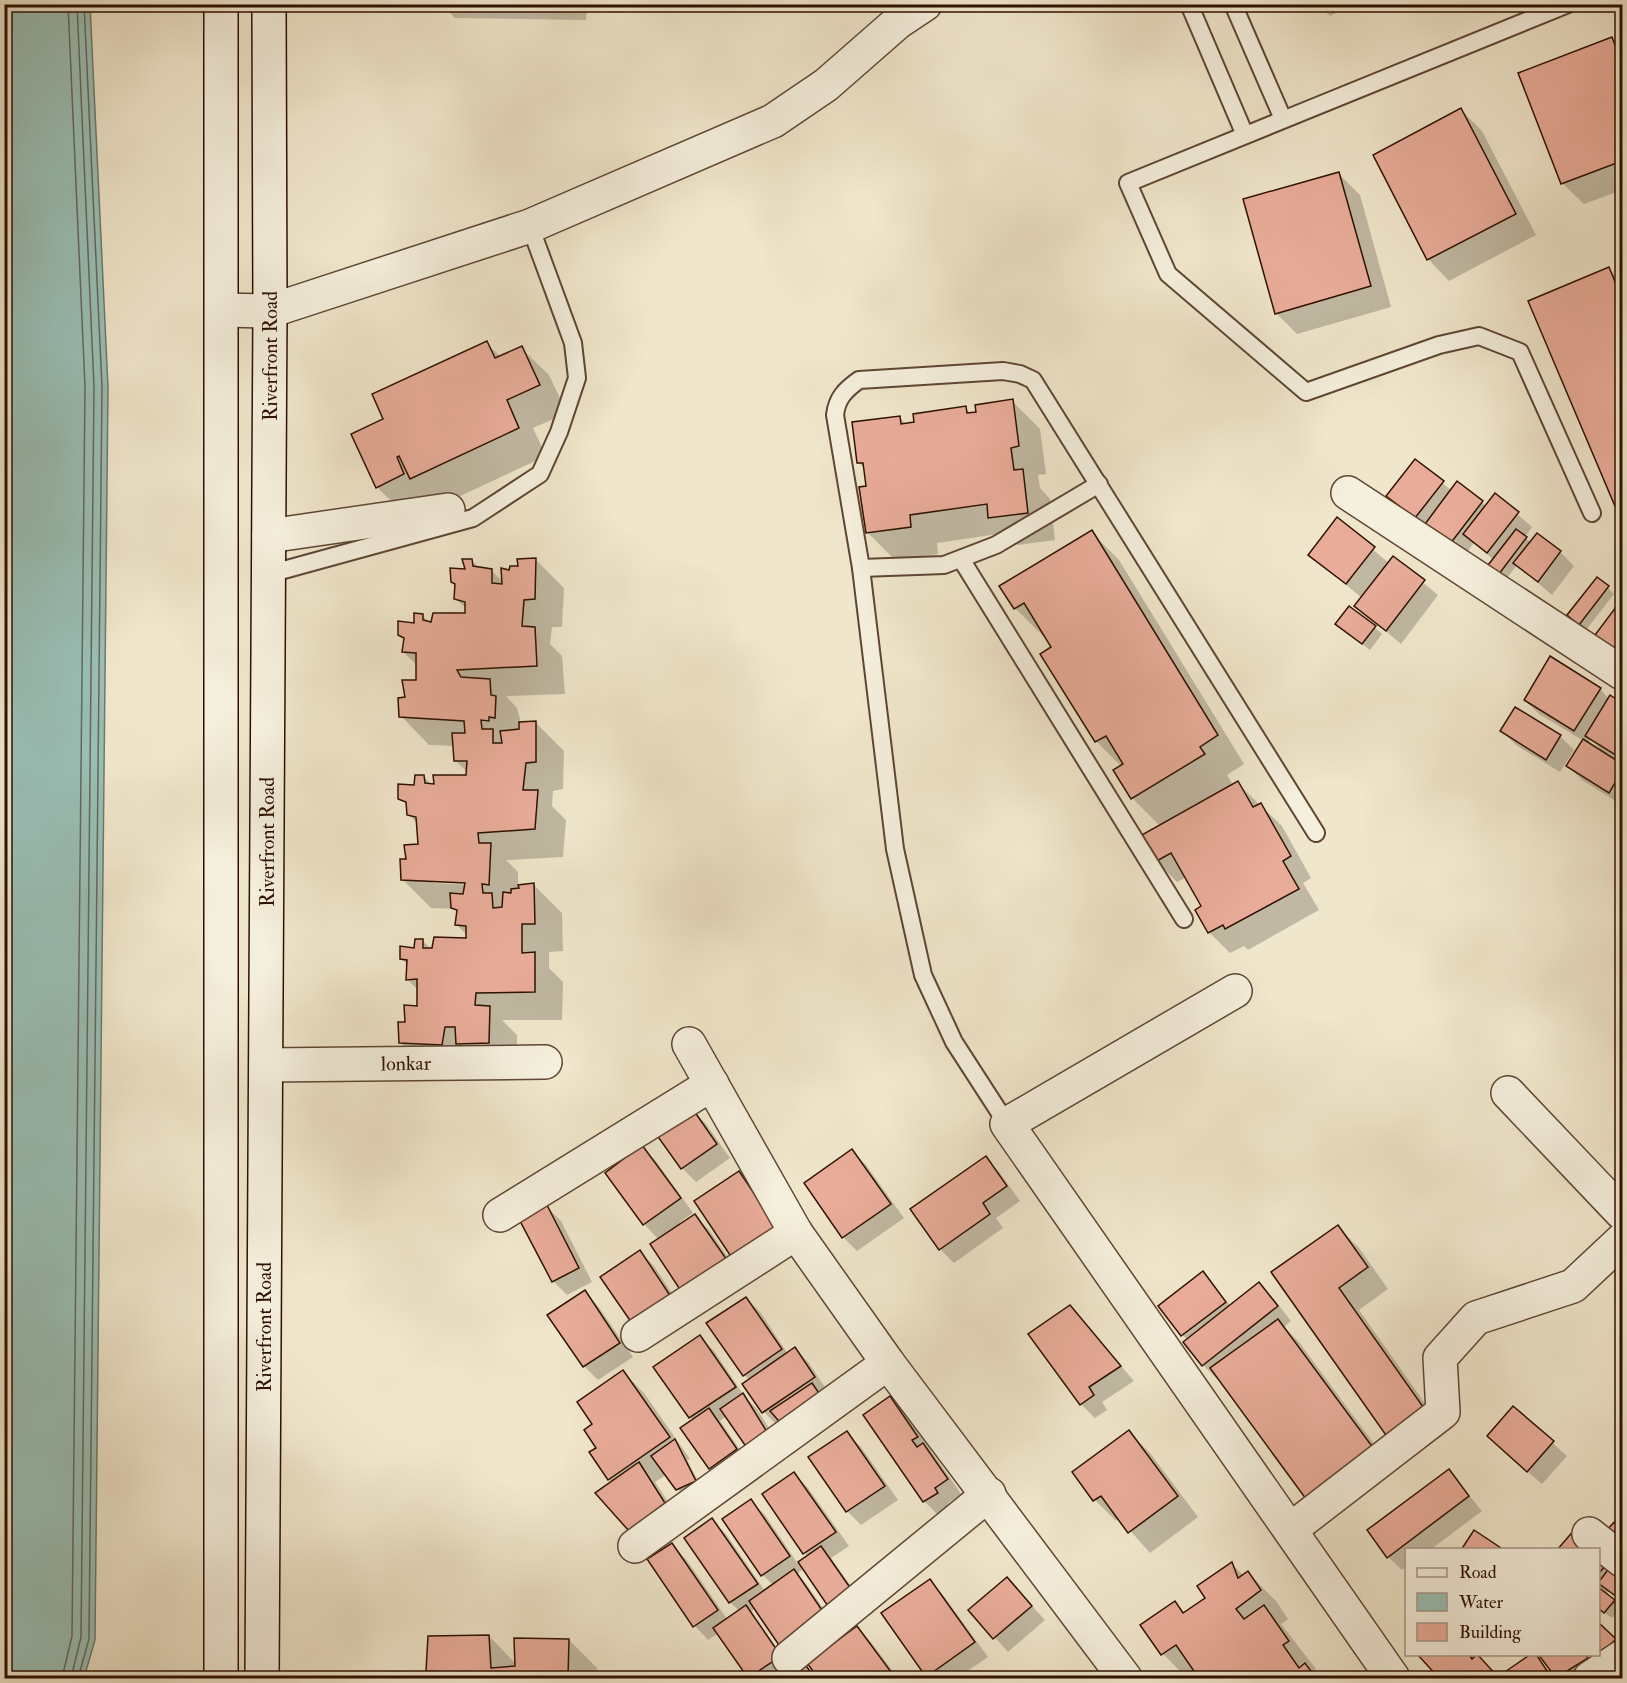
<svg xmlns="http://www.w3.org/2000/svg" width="1627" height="1683" viewBox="0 0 1627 1683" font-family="'IM FELL Double Pica',serif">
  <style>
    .water { fill: #9ac0b7; stroke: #6e7a6e; stroke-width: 1.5 }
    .shadow { fill: #0003; fill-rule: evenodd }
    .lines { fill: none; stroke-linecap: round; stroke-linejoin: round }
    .shore { stroke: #64685c; stroke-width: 1.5 }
    .building { fill: #e9ac99; stroke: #2d1000; stroke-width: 1.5 }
    .lane-casing { stroke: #5e4633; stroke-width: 20 }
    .street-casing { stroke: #5e4633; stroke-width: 36 }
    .secondary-casing { stroke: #2d1000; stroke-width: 36 }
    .lane { stroke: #f5efdd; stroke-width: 16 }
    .street { stroke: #f5efdd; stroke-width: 33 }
    .secondary { stroke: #f5efdd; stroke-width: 33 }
    .labels { text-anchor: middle; stroke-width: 4.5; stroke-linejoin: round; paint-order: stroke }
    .street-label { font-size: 20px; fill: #2d1000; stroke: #f5efdd }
  </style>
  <rect width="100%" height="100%" fill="#f0e6cb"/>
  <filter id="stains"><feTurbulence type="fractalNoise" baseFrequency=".00333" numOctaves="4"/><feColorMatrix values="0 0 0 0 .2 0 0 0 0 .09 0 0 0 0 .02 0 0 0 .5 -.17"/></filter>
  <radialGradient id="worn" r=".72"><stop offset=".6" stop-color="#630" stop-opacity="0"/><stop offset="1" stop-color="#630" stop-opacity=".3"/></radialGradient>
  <path class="water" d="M5 4 90 5 108 387 95 1640 84 1678H4Z"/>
  <g class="shadow">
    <path d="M441 4H587L586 20 455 18Z"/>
    <path d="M1318 4H1353L1330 16Z"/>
    <path d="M1612 39 1622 50V190L1584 204 1562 183Z"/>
    <path d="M1461 110 1482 131 1536 235 1449 281 1428 259 1375 155Z"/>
    <path d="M1339 174 1360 195 1391 307 1297 334 1276 313Z"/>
    <path d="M1609 269 1622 282V519L1621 518Z"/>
    <path d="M486 343 501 357 521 348 549 375 567 413 533 428 546 456 439 506 428 495 431 502 405 515 377 487 385 420Z"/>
    <path d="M1012 401 1040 429 1046 474 1038 475 1040 488 1050 499 1055 540 1018 545 1005 533 937 543 938 554 895 560 867 532V487L865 469 859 463 899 417 906 424 965 408 971 414 978 413Z"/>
    <path d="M1415 461 1452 491 1482 502 1487 507 1496 495 1532 527 1525 537 1531 543 1537 535 1560 552 1574 566 1552 595 1517 565 1503 583 1494 560 1474 543 1464 556 1402 510 1388 496Z"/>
    <path d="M1337 520 1389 563 1393 558 1438 595 1401 644 1356 606 1362 598 1310 555Z"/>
    <path d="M1091 532 1119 560 1244 764 1227 775 1233 785 1237 783 1282 826 1311 878 1303 883 1319 910 1248 950 1244 946 1230 953 1209 932 1203 906 1187 877 1177 882 1156 861 1160 826 1132 798 1115 770 1122 767 1096 741 1043 654 1053 648 1045 634 1043 636 1015 608Z"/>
    <path d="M536 560 564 588 562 627H552L550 644 562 656 565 694 506 696 517 708 521 723H536L564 751 563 789 553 791 552 806 566 820 563 857 506 860 518 872V886L534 885 562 913 563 951 549 952V968L563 982 562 1020H502L517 1035V1070L429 1071 401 1043 406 1023 418 1008V990L407 979 408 965 402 959 416 950 422 940 431 949 467 940V935L457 925 458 912 454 909 431 908 403 880 408 860 419 845 418 824 408 814V806L400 798 423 776 433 786 467 777V772L455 760V746L429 745 401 716 407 698 417 681 418 666 403 652 405 640 400 635 415 625 422 615 430 623 467 614V609L455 598 456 586 452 582 467 570 472 561 479 568 491 570 503 582 511 571ZM433 880 472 882V885L433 883Z"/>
    <path d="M1608 588 1614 594 1586 630 1575 622Z"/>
    <path d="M1622 602V663L1594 638Z"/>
    <path d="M1373 626 1382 634 1370 650 1344 630Z"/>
    <path d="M1600 689 1609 699 1622 705V805L1582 780 1568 766 1584 741 1539 714 1525 700ZM1591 739 1604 753 1588 744Z"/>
    <path d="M1502 731 1560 736 1574 750 1560 772 1516 745Z"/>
    <path d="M692 1110 706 1124 730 1158 696 1182 682 1168Z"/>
    <path d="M642 1147 656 1161 693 1213 680 1222 682 1225 695 1216 709 1230 742 1278 659 1240 644 1224Z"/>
    <path d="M852 1151 866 1165 904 1218 857 1251 843 1237Z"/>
    <path d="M985 1158 999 1172 1020 1201 996 1218 1003 1228 954 1263 940 1249Z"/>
    <path d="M739 1173 753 1187 792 1245 696 1201Z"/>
    <path d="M547 1207 561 1221 592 1282 567 1295 553 1281Z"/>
    <path d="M1338 1227 1359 1248 1388 1289 1359 1310 1446 1433 1410 1458 1273 1273Z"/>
    <path d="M640 1252 654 1266 690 1321 653 1345 639 1332Z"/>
    <path d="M1202 1273 1231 1306 1259 1284 1273 1298 1291 1321 1284 1327 1299 1342 1394 1471 1329 1519 1219 1378 1217 1379 1203 1365 1185 1343 1188 1340 1182 1335Z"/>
    <path d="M584 1292 598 1306 633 1357 598 1380 584 1366Z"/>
    <path d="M746 1298 760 1312 788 1354 795 1349 809 1363 828 1392 778 1426 764 1412 744 1384 750 1380 744 1375Z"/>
    <path d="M1070 1307 1134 1381 1102 1402 1107 1410 1095 1418 1081 1404Z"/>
    <path d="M700 1337 714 1351 745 1397 757 1409 780 1446 726 1416 720 1421 750 1464 724 1482 710 1468 693 1420 656 1367Z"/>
    <path d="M623 1372 644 1393 690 1459 687 1460 702 1488 684 1496 666 1475 655 1482 678 1517 644 1544 609 1479 598 1448 594 1424Z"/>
    <path d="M890 1398 904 1412 961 1494 948 1503 951 1507 938 1515 924 1501 865 1415Z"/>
    <path d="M1513 1408 1567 1456 1542 1484 1503 1450Z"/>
    <path d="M1129 1432 1150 1453 1198 1517 1150 1553 1119 1518 1116 1521 1095 1500Z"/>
    <path d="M847 1433 861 1447 898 1500 861 1525 847 1511 810 1457Z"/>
    <path d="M1449 1471 1482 1511 1430 1550H1406V1567L1402 1570 1388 1557Z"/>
    <path d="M794 1474 808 1488 849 1546 831 1558 871 1614 850 1628 804 1569 797 1574 807 1585 841 1634 756 1608 750 1612 794 1671 804 1665 817 1678H750L719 1633 708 1640 695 1626 649 1560 672 1545 686 1559 727 1619 739 1611 730 1602 712 1520 726 1534 765 1591 773 1585 763 1575 751 1501 765 1515 798 1564 808 1557 805 1553ZM755 1621H758L786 1661 784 1663Z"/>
    <path d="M1598 1551 1622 1566V1601L1609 1591 1606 1595 1619 1607 1622 1603V1609L1621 1607 1612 1618 1598 1608Z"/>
    <path d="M1232 1564 1244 1576 1248 1573 1276 1601 1288 1619 1281 1624 1316 1669 1312 1672 1318 1678H1187L1163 1654 1142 1625 1175 1603 1185 1613 1207 1598Z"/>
    <path d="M929 1581 943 1595 988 1657 957 1678H930L883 1614Z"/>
    <path d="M1020 1593 1045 1620 1008 1652 970 1610Z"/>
    <path d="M857 1627 870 1641 898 1678H820L809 1663Z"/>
    <path d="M489 1636 516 1664 569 1640 597 1668 596 1678H435L428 1671Z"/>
    <path d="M1419 1654H1469L1498 1678H1441Z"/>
    <path d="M1535 1654 1553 1678H1507L1505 1674Z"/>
    <path d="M1540 1654H1584L1601 1673 1592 1678H1559Z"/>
  </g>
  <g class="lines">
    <g class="shore">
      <path d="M62 1678 72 1636 85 387 68 4"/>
      <path d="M71 1678 81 1637 94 387 77 4"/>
      <path d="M78 1678 89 1639 102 387 84 4"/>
    </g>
  </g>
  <g class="building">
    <path d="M1612 37 1622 64V161L1561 184 1518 73Z"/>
    <path d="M1461 108 1516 214 1427 260 1373 155Z"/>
    <path d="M1339 172 1371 286 1275 314 1243 199Z"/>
    <path d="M1609 267 1622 299V517L1620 518 1528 301Z"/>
    <path d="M487 341 495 358 522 346 540 385 507 400 519 428 410 479 399 456 397 457 404 474 376 488 351 434 383 419 372 394Z"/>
    <path d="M1013 399 1019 446 1011 448 1014 470 1023 469 1028 513 988 518 987 504 910 515 911 527 866 533 859 487 866 486 863 463H857L852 422 900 416 901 424 914 422 913 414 966 406 967 413 976 412 975 405Z"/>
    <path d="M1415 459 1444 481 1415 518 1386 496Z"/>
    <path d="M1457 481 1483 501 1450 544 1425 524Z"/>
    <path d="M1495 493 1519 512 1487 553 1463 534Z"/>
    <path d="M1337 517 1375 547 1346 584 1308 555Z"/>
    <path d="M1516 529 1527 537 1496 578 1485 569Z"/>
    <path d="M1092 530 1218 735 1200 747 1205 754 1131 799 1113 770 1123 764 1106 736 1095 742 1040 654 1051 647 1024 603 1014 609 999 586Z"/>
    <path d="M1537 533 1561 551 1538 582 1513 563Z"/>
    <path d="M1393 556 1425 580 1386 631 1354 606Z"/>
    <path d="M536 558 535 599 524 600 522 626 535 627 537 666 457 670 461 677 490 679 491 695 496 696 495 718 489 717V721L481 720 482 729H493V743H502L500 731 519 729V722L536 721V762L526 763 523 790H538L535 829 478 833 479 843H491L489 885 482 884 483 893H492L493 908 502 907 503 892 511 893V889L519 888 518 885 534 883 535 924H522V953L535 952V992L476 993 475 1005 490 1006 489 1043 456 1044 455 1027H445L442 1045 399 1043 398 1022H405L404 1005 417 1006V979L406 980 407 960 400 959V946L414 948 415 939H423V948H432L434 937 466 938V926L455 925 457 910 451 908 450 893 463 894 465 883 401 880 400 859H406L404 845 418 844 416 817 407 815 406 802 398 799V784L414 785 415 775H424L425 783 434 784 433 775H466L467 761H454L452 733H465L464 721 399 717 398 698 405 697 402 680H416V653L402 652 404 638 398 635V621L414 623V613L423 614V620L431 622 433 613H465V602L454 599 455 584 451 582 450 568 465 569 462 559H472L473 566 492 569V583L502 584 501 568 509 570 510 566H518L517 559Z"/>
    <path d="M1597 577 1609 586 1579 625 1567 615Z"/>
    <path d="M1622 599V644L1614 655 1592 639Z"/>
    <path d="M1349 606 1376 626 1362 644 1335 624Z"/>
    <path d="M1550 656 1601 688 1574 731 1524 700Z"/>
    <path d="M1610 695 1622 703V759L1585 736Z"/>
    <path d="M1515 707 1561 735 1546 760 1500 731Z"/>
    <path d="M1583 739 1622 764V771L1609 793 1566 766Z"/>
    <path d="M1238 781 1253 807 1261 803 1291 856 1283 861 1299 889 1225 929 1223 925 1208 933 1195 910 1201 906 1171 853 1155 862 1140 836Z"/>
    <path d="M692 1108 717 1144 681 1169 656 1134Z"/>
    <path d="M642 1145 681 1198 643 1225 605 1173Z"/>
    <path d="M852 1149 891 1204 842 1238 804 1183Z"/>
    <path d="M986 1156 1007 1186 983 1203 990 1214 939 1250 910 1209Z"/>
    <path d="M739 1171 779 1231 734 1261 694 1201Z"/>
    <path d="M547 1205 579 1268 552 1282 519 1219Z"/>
    <path d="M695 1214 729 1263 683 1294 650 1244Z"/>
    <path d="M1338 1225 1368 1267 1339 1288 1426 1411 1388 1438 1271 1272Z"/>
    <path d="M640 1250 677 1306 638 1332 600 1277Z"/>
    <path d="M1203 1271 1226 1302 1181 1336 1158 1306Z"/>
    <path d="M1259 1282 1278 1306 1202 1366 1183 1342Z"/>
    <path d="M585 1290 620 1343 583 1367 547 1315Z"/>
    <path d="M746 1297 782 1349 743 1376 706 1323Z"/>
    <path d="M1070 1305 1121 1366 1089 1387 1094 1395 1080 1405 1028 1334Z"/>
    <path d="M1278 1319 1374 1449 1306 1499 1210 1368Z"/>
    <path d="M700 1335 736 1387 689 1418 653 1367Z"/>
    <path d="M795 1347 815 1377 762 1413 742 1384Z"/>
    <path d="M623 1370 670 1437 608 1480 589 1452 596 1448 584 1430 592 1424 577 1402Z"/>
    <path d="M812 1383 823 1399 784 1427 770 1411Z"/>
    <path d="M743 1393 767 1432 747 1448 720 1409Z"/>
    <path d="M890 1396 918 1437 912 1440 917 1447 923 1443 948 1479 935 1488 938 1493 923 1502 863 1415Z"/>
    <path d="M1513 1406 1554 1441 1527 1472 1487 1436Z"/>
    <path d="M709 1408 737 1449 709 1469 680 1428Z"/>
    <path d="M1129 1430 1178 1496 1128 1533 1101 1496 1093 1501 1072 1472Z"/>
    <path d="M847 1431 885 1486 846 1512 808 1457Z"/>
    <path d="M675 1439 696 1481 676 1490 651 1456Z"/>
    <path d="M639 1462 665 1503 629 1531 595 1493Z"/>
    <path d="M1449 1469 1469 1496 1387 1558 1367 1530Z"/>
    <path d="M794 1472 836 1532 803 1554 762 1494Z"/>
    <path d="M751 1499 790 1556 761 1576 722 1519Z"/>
    <path d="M1622 1514V1552L1603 1534Z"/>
    <path d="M712 1518 758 1584 729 1603 684 1538Z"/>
    <path d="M1575 1529 1611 1560 1598 1574V1550H1557Z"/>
    <path d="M1474 1530 1504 1550H1461Z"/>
    <path d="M672 1543 718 1610 693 1627 647 1559Z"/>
    <path d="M821 1546 858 1599 834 1615 798 1562Z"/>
    <path d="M1616 1559 1622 1564V1590L1617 1597 1598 1583Z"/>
    <path d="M1232 1562 1238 1578 1248 1571 1261 1590 1236 1609 1244 1619 1264 1605 1289 1641 1283 1645 1299 1668 1305 1663 1316 1678H1185L1194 1671 1176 1645 1161 1655 1140 1625 1175 1601 1183 1613 1205 1598 1197 1586Z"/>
    <path d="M794 1569 828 1619 783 1651 749 1601Z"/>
    <path d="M1007 1577 1032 1606 993 1639 968 1610Z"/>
    <path d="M930 1579 975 1642 926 1677 881 1613Z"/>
    <path d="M1598 1587 1615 1600 1604 1613 1598 1608Z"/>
    <path d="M746 1605 781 1656 748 1678 713 1628Z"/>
    <path d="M1598 1622 1616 1639 1599 1656 1598 1654Z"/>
    <path d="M857 1626 894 1676 818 1678 807 1663Z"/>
    <path d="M489 1635 491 1668 515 1666 514 1638 569 1639 568 1678H449L448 1672 426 1671 428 1636Z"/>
    <path d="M1417 1654H1469L1472 1659 1477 1654 1499 1678H1439Z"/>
    <path d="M1531 1654H1536L1551 1677 1506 1678 1502 1674Z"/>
    <path d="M1538 1654H1585L1588 1658 1556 1678Z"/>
    <path d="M804 1663 815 1678H782Z"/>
  </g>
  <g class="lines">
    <defs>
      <g id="lane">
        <path d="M1189 4 1245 135"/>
        <path d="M1233 4 1283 119"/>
        <path d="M1568 4 1128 183 1168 274 1306 392 1439 345 1479 336 1520 352 1592 513"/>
        <path d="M961 559 1184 919"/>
        <path d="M861 568 944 565 996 545 1099 484"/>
        <path d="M269 574 473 518 540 474 559 432 577 378 573 343 530 226"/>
        <path d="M1007 1124 954 1042 923 975 895 849 861 568 835 415C837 398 845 390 859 380L1003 371 1020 374 1033 380 1316 833"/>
      </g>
      <g id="street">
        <path d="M222 310 270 311 530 226 773 121 826 85 898 22 925 4"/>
        <path d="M1348 493 1622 673"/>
        <path d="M269 536 448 510"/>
        <path d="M1235 991 1007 1124 1393 1678"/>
        <path d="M689 1044 796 1233 888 1363 1125 1678"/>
        <path d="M266 1065 545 1062"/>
        <path d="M1508 1093 1622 1213"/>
        <path d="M500 1215 712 1084"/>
        <path d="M638 1335 796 1233"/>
        <path d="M1290 1530 1443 1412 1440 1358 1476 1318 1573 1286 1622 1240"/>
        <path d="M1589 1534 1622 1560"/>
        <path d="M635 1546 888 1363"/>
        <path d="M789 1658 989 1494"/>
        <path d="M1590 1678 1622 1657"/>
      </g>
      <g id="secondary">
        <path d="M221 4V1678"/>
        <path d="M262 1678 270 311 269 4"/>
      </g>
    </defs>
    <use href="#lane" class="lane-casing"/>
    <use href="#street" class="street-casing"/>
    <use href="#secondary" class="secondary-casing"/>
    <use href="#lane" class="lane"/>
    <use href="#street" class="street"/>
    <use href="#secondary" class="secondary"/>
  </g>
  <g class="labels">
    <g class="street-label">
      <text transform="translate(270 356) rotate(-90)" y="7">Riverfront Road</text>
      <text transform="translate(267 842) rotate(-90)" y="7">Riverfront Road</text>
      <text transform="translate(406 1063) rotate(-1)" y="7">lonkar</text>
      <text transform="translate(264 1327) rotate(-90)" y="7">Riverfront Road</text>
    </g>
  </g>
  <rect width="1627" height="1683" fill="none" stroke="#f0e6cb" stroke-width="24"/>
  <rect x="6" y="6" width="1615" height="1671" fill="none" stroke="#2d1000" stroke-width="3"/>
  <rect x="12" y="12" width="1603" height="1659" fill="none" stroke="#2d1000" stroke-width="1.5"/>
  <rect x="1405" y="1548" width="195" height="108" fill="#f5efdd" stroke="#a59685" stroke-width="1.5"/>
  <rect x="1417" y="1568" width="30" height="9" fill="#f5efdd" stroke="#a59685" stroke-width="1.5"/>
  <text x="1459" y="1578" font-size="18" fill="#2d1000">Road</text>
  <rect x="1417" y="1593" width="30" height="18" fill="#9ac0b7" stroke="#a59685" stroke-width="1.5"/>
  <text x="1459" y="1608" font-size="18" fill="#2d1000">Water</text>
  <rect x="1417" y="1623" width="30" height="18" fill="#e9ac99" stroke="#a59685" stroke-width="1.5"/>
  <text x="1459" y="1638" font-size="18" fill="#2d1000">Building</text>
  <rect width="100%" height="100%" filter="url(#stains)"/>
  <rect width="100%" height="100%" fill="url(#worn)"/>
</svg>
